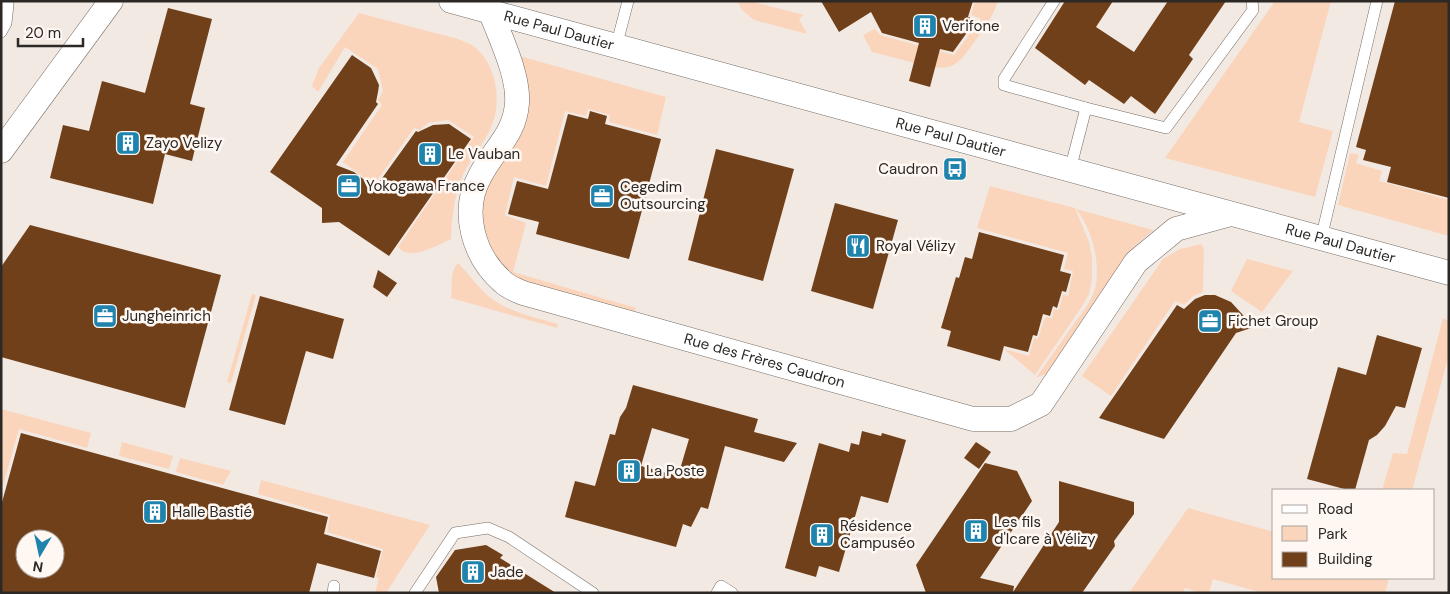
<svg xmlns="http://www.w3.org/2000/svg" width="1450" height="594" viewBox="0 0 1450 594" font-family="'DM Sans',sans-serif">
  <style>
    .green { fill: #fbd5bb }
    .building { fill: #70401a; fill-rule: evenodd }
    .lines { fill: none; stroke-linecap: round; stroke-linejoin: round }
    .service-casing { stroke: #746c66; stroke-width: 12 }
    .minor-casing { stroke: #746c66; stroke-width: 25 }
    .service { stroke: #fff; stroke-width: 11 }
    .minor { stroke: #fff; stroke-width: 24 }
    .labels { text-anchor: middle; stroke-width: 5; stroke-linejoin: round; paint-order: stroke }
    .poi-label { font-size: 15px; fill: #2b2825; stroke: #fff7f2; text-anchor: start }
    .street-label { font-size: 15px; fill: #2b2825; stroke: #fff7f2 }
  </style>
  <rect width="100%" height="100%" fill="#f3e9e3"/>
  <g class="green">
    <path d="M737 1H750L804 15 799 19 807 34 754 20 742 10Z"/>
    <path d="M975 1H998C992 19 986 26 975 41 968 51 960 64 948 67 936 71 886 55 872 52L863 35 875 29 880 35 954 55 981 19 971 15Z"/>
    <path d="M1275 1H1331L1299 122 1333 131 1315 197 1165 158Z"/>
    <path d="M359 13 458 39C463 41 468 43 472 45 495 61 502 97 493 122 487 141 471 157 463 175 454 196 452 217 451 239 440 244 417 257 405 252 402 251 400 249 398 247L474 137 448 120 428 123 420 130 414 128 374 185 343 162 382 105 378 100 383 91 378 69 345 47 318 92 312 86 319 68Z"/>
    <path d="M516 55 666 97 657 135 609 122 610 115 588 109 586 116 565 111 546 186 514 177 505 215 526 223 513 272 636 308 633 314 522 282 509 275 494 257 486 240 478 211 492 172Z"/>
    <path d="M1350 153 1359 155 1356 163 1382 171 1379 181 1449 200V236L1338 205Z"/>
    <path d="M990 186 1075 208 1089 242 1092 257V279L1089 294 1081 308 1035 375 1004 349 1029 356 1034 338 1038 339 1045 317 1052 318 1054 309 1059 310 1063 294 1068 296 1073 271 1064 269 1068 253 977 228Z"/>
    <path d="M1076 209 1153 230 1135 246 1130 252 1049 371 1046 374 1036 378C1048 360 1061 343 1073 325 1081 314 1091 302 1095 289 1101 263 1092 229 1076 209Z"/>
    <path d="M1202 244 1204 251 1203 292 1193 296 1184 305 1175 301 1111 396 1082 376 1163 259 1180 249Z"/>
    <path d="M1247 259 1293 271 1262 312 1231 291Z"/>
    <path d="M458 263C467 272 475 283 484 292 503 311 533 317 558 324L557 328 451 298C453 286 449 272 458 263Z"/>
    <path d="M252 294 256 295 231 383 227 382Z"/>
    <path d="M1443 318 1449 321V355L1412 490H1382L1393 453 1407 454Z"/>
    <path d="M1 409 91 433 87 448 19 429 1 493Z"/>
    <path d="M122 442 173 456 169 469 119 456Z"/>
    <path d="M180 458 231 471 223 485 176 472Z"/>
    <path d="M261 480 430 525 386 593H375L379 578 376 577 383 549 327 532 330 515 258 494Z"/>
    <path d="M1188 508 1274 532V578H1389L1385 593H1263L1213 579 1209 593H1200L1185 588 1183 593H1129Z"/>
  </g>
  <g class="building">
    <path d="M821 1H973L968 17 976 20 953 52 940 49 930 87 909 81 919 43 882 33 871 12 839 32Z"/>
    <path d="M1065 1H1113L1096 27 1134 52 1168 1H1226L1189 55 1193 59 1155 114 1131 96 1124 104 1089 80 1085 85 1035 48Z"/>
    <path d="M1395 1H1449V198L1387 182 1391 167 1363 160 1366 150 1356 147Z"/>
    <path d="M168 8 212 19 190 104 205 108 192 161 165 154 153 204 50 178 63 125 89 131 102 81 145 93Z"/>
    <path d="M352 55 371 68 373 72 379 85 378 92 376 102 378 104 336 165 354 172 375 188 416 131 418 132 433 125 449 124 471 139 389 256 339 222 322 223V208L270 172Z"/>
    <path d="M590 111 607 116 605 124 661 139 629 259 536 234 539 222 508 214 517 181 548 189 568 114 588 119Z"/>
    <path d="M716 149 794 169 763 281 688 260Z"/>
    <path d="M835 203 898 220 873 309 811 291Z"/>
    <path d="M30 225 221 275 185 408 1 357V267Z"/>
    <path d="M979 232 1064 255 1060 271 1071 274 1066 292 1062 291 1057 308 1053 306 1050 316 1043 314 1037 336 1033 335 1028 352 1004 346 1000 361 947 346 951 331 941 328 956 277 959 278 965 257 972 259Z"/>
    <path d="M378 270 397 283 387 297 373 287Z"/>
    <path d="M1205 295H1215L1231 302 1254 327 1236 333 1164 439 1099 418 1177 305 1184 309 1195 299Z"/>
    <path d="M260 296 344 319 333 359 306 351 285 425 229 410Z"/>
    <path d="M1377 335 1422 348 1405 408 1396 406 1385 426 1377 435 1369 440 1355 490H1348L1307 479 1338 367 1366 375Z"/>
    <path d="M633 385 758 419 754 432 797 443 784 462 725 446 708 509 701 507 691 527 683 524 676 547 565 517 575 481 595 486 610 434 615 435 620 417 626 408ZM652 428 689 439 678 476 641 466Z"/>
    <path d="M862 431 881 436 882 433 906 440 888 503 861 496 839 572 819 566 816 577 785 568 819 443 849 452 851 443 859 445Z"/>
    <path d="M21 433 328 517 324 534 381 551 374 578 317 563 309 593H1V506ZM25 539H55V569H25Z"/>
    <path d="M976 442 991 452 979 469 964 458Z"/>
    <path d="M985 463 1017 471 1032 501 980 578 1014 586 1013 592 1059 522V481L1134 502V514L1114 541 1115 546 1082 593H926L916 565Z"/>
    <path d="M486 545 503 555 500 558 556 593H439L436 577 455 550Z"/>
  </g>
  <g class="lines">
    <defs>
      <g id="service">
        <path d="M1054 1 1004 79V85L1086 108 1166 128 1253 10 1252 1"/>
        <path d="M1 32 6 23 8 5 4 1"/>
        <path d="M616 47 628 1"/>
        <path d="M1070 170 1086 108"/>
        <path d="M1321 239 1377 1"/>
        <path d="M333 593 334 586"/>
        <path d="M415 593 455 533 488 528 509 537 593 593"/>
        <path d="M717 593 721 586 732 593"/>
      </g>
      <g id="minor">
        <path id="s1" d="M451 1 1449 273"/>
        <path id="s2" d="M491 13C501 39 519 76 517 103 515 135 493 150 480 176 460 212 474 257 503 282 508 287 516 290 523 293L973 419H1011L1041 404 1136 262 1176 229 1231 214"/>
        <path d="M1 151 111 1"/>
      </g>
    </defs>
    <use href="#service" class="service-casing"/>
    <use href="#minor" class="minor-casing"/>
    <use href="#service" class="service"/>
    <use href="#minor" class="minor"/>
  </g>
  <defs>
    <symbol id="building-square" viewBox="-11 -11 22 22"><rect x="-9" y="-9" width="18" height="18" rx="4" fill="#1e83ad" stroke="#fff7f2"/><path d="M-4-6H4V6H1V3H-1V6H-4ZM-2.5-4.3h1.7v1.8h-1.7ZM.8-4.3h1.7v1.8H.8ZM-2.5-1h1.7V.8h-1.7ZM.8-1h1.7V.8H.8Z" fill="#fff"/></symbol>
    <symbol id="bus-square" viewBox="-11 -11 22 22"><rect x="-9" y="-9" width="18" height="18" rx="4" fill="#1e83ad" stroke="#fff7f2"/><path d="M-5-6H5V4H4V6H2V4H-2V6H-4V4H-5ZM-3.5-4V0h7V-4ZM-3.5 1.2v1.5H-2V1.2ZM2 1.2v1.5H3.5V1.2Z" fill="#fff"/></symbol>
    <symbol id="office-square" viewBox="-11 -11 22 22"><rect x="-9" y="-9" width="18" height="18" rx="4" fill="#1e83ad" stroke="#fff7f2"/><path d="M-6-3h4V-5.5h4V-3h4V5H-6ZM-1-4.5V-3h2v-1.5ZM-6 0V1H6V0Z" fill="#fff"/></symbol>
    <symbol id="restaurant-square" viewBox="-11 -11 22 22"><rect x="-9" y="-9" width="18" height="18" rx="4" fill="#1e83ad" stroke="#fff7f2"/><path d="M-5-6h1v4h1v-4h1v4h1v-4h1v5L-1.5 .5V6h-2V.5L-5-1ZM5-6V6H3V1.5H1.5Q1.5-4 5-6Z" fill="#fff"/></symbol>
  </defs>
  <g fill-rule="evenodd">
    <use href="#building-square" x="911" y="12" width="28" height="28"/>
    <use href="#building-square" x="114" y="129" width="28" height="28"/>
    <use href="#building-square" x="416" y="140" width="28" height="28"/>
    <use href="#bus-square" x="941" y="155" width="28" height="28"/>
    <use href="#office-square" x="335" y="172" width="28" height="28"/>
    <use href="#office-square" x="588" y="182" width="28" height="28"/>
    <use href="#restaurant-square" x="844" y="232" width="28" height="28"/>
    <use href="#office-square" x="91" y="302" width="28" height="28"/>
    <use href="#office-square" x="1196" y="307" width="28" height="28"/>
    <use href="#building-square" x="615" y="457" width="28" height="28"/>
    <use href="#building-square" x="141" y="498" width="28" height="28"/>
    <use href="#building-square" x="962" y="517" width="28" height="28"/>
    <use href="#building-square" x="808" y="521" width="28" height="28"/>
    <use href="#building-square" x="459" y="558" width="28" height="28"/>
  </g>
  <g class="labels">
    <g class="poi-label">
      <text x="942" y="31">Verifone</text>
      <text x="146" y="148">Zayo Velizy</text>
      <text x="448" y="159">Le Vauban</text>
      <text x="938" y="174" text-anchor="end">Caudron</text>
      <text x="366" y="191">Yokogawa France</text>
      <text x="620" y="192">Cegedim<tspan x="620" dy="17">Outsourcing</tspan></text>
      <text x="876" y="251">Royal Vélizy</text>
      <text x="122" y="321">Jungheinrich</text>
      <text x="1228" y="326">Fichet Group</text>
      <text x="646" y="476">La Poste</text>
      <text x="172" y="517">Halle Bastié</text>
      <text x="994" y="527">Les fils<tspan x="994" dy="17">d'Icare à Vélizy</tspan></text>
      <text x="840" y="531">Résidence<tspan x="840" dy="17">Campuséo</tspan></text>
      <text x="490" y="577">Jade</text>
    </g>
    <g class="street-label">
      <text dy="5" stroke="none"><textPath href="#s1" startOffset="112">Rue Paul Dautier</textPath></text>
      <text dy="5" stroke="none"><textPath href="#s1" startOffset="518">Rue Paul Dautier</textPath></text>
      <text dy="5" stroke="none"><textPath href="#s1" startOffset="922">Rue Paul Dautier</textPath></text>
      <text dy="5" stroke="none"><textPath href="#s2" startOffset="568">Rue des Frères Caudron</textPath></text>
    </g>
  </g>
  <rect width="1450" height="594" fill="none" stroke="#2b2825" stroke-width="5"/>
  <rect x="1272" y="489" width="162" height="90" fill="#fff7f2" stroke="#aaa4a0"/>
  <rect x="1282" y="505" width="25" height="8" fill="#ffffff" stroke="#aaa4a0"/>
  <text x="1318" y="514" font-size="15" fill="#2b2825">Road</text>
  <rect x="1282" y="526" width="25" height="15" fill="#fbd5bb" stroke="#aaa4a0"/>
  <text x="1318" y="539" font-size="15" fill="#2b2825">Park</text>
  <rect x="1282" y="552" width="25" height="15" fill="#70401a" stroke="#aaa4a0"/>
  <text x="1318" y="564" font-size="15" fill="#2b2825">Building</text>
  <g transform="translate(40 554) rotate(189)"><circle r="24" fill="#fff7f2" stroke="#aaa4a0"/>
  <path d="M0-4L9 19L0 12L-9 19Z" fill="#1e83ad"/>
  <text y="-8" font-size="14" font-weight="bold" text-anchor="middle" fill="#2b2825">N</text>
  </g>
  <path d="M18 38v8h65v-8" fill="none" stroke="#2b2825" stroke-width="2.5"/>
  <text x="25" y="38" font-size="15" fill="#2b2825" stroke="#fff7f2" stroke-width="4" paint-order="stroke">20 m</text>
</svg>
